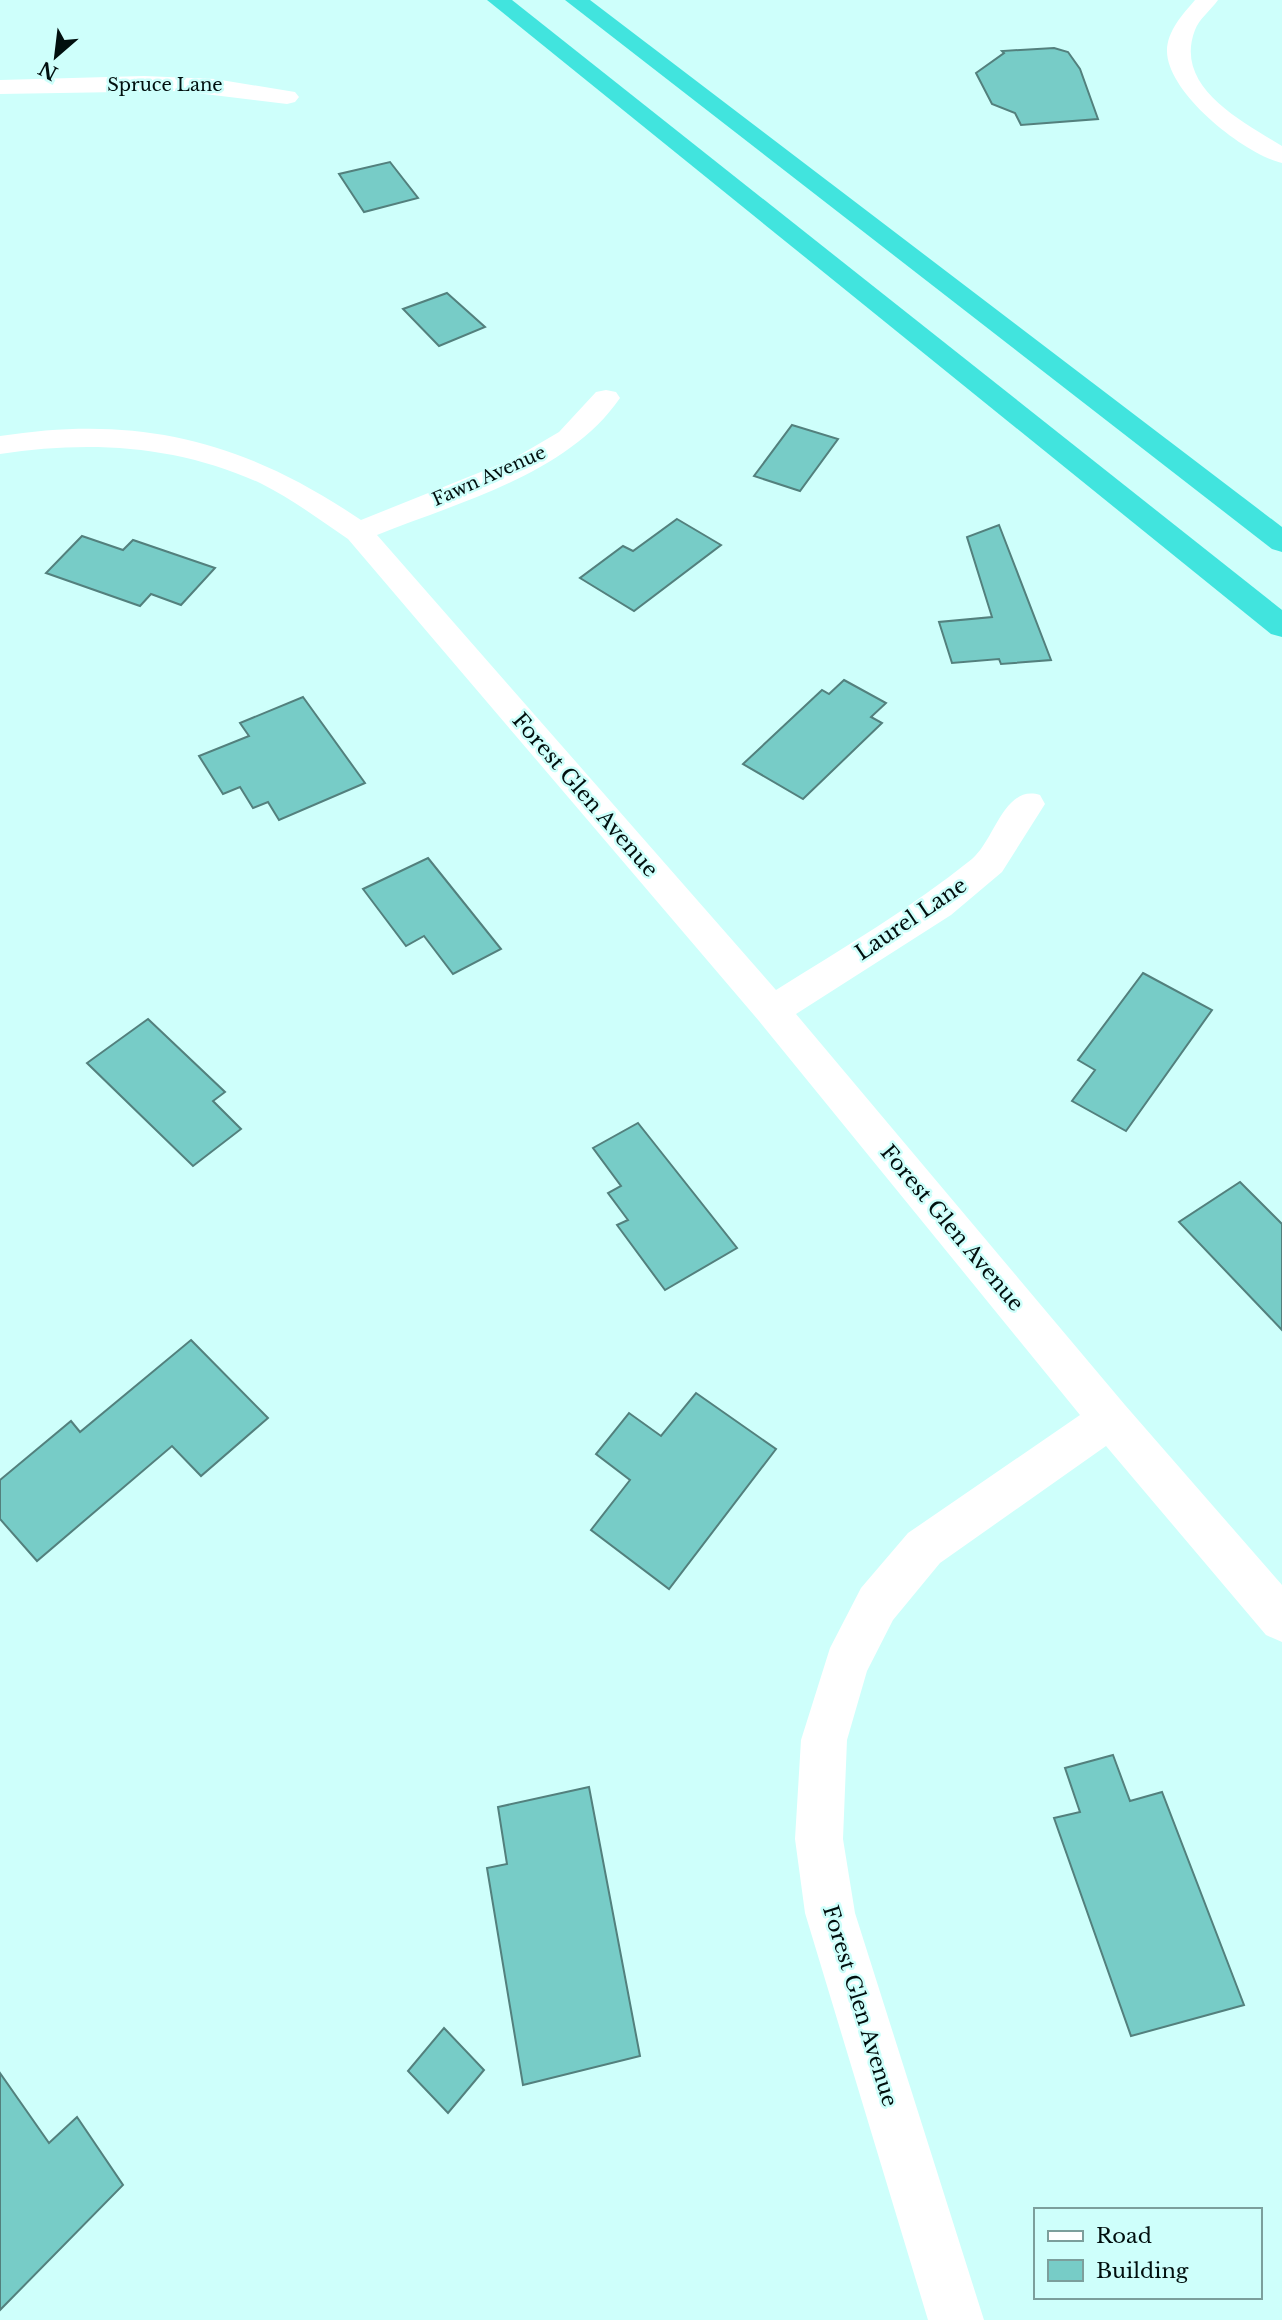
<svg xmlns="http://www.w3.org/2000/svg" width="1282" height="2320" viewBox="0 0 1282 2320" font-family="'Libre Baskerville',serif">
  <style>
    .building { fill: #77ccc7; stroke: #53807d; stroke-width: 2 }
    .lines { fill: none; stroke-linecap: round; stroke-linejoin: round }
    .street { fill: #fff; fill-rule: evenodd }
    .highway { fill: #41e4de; fill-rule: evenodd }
    .labels { text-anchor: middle; stroke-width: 5; stroke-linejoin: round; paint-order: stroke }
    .far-street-label { font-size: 18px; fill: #010f0e; stroke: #cefffb }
    .street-label { font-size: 21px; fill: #010f0e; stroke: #cefffb }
  </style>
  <rect width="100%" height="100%" fill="#cefffb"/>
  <g class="building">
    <path d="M1054 48 1068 52 1080 69 1098 119 1021 125 1015 113 992 104 976 73 1004 53 1002 51Z"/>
    <path d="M390 162 418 198 364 212 339 174Z"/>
    <path d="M447 293 485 327 439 346 403 309Z"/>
    <path d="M792 425 838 439 800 491 754 476Z"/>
    <path d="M677 519 721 545 634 611 580 578 623 546 633 551Z"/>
    <path d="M999 525 1051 660 1001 664 999 659 952 663 939 622 992 617 967 537Z"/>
    <path d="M82 536 123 550 133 540 215 568 181 605 151 594 140 606 46 573Z"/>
    <path d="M844 680 886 703 871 717 882 723 803 799 743 764 822 690 829 694Z"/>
    <path d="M303 697 365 783 279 820 268 802 253 808 240 787 223 794 199 756 249 736 240 723Z"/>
    <path d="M428 858 501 949 453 974 424 936 406 946 363 889Z"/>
    <path d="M1143 973 1212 1010 1126 1131 1072 1101 1095 1070 1078 1060Z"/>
    <path d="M148 1019 225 1092 213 1101 241 1129 193 1166 87 1063Z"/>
    <path d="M638 1123 737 1248 665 1290 617 1225 628 1220 608 1193 621 1186 593 1148Z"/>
    <path d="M1240 1182 1282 1224V1330L1179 1222Z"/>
    <path d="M191 1340 268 1418 201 1476 172 1446 37 1561 0 1519V1480L71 1421 80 1432Z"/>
    <path d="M696 1393 776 1449 669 1589 591 1530 630 1480 596 1454 629 1413 661 1436Z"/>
    <path d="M1113 1755 1130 1801 1162 1792 1244 2005 1131 2036 1054 1818 1080 1812 1065 1768Z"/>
    <path d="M589 1787 640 2056 523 2085 487 1868 507 1864 498 1807Z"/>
    <path d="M444 2028 484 2070 448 2113 408 2071Z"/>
    <path d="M0 2073 49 2143 77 2117 123 2185 0 2310Z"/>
  </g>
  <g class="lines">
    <g class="street">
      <path d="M1195 0H1218C1211 10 1199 19 1195 30 1173 87 1242 121 1282 146V163C1244 154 1167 93 1167 51 1167 31 1183 14 1195 0Z"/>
      <path d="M144 76 215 79 295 92 299 97 295 102 287 104 180 91 0 94V80Z"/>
      <path d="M606 390 616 392 620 398C568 474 459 502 377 535L776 990C843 948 911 908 972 859 995 840 1004 784 1040 795L1045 804 1002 872 951 915 796 1014 1125 1405 1282 1585V1642L1266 1635 1106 1446 940 1563 893 1620 867 1671 847 1740 843 1839 855 1913 984 2320H928L805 1913 795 1839 801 1740 830 1648 861 1588 908 1533 1080 1415 759 1021 348 539C320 520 292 499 262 484 179 445 89 440 0 454V436C140 414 244 441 361 520L513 459 559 432 596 392Z"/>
    </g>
    <g class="highway">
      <path d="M487 0H512L1282 610V637L1271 634Z"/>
      <path d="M565 0H590L1282 527V552L1272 549Z"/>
    </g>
  </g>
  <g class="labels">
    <g class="far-street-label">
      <text x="165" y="91">Spruce Lane</text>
      <text transform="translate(489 476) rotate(-24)" y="6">Fawn Avenue</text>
    </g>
    <g class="street-label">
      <text transform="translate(585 795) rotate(49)" y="7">Forest Glen Avenue</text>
      <text transform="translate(911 919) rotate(-34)" y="7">Laurel Lane</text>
      <text transform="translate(952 1228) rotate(50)" y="7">Forest Glen Avenue</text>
      <text transform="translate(860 2006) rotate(73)" y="7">Forest Glen Avenue</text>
    </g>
  </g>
  <rect x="1034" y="2208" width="228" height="91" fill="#cefffb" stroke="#7c9f9c" stroke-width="2"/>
  <rect x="1048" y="2231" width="35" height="10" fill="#ffffff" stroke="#7c9f9c" stroke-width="2"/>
  <text x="1096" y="2243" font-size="21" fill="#010f0e">Road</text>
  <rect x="1048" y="2260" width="35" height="21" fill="#77ccc7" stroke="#7c9f9c" stroke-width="2"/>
  <text x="1096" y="2278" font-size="21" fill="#010f0e">Building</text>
  <g transform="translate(56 56) rotate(208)" stroke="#cefffb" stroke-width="5" paint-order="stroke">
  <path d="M0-5L12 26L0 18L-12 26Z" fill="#010f0e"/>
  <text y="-10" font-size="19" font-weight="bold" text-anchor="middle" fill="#010f0e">N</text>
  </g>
</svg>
